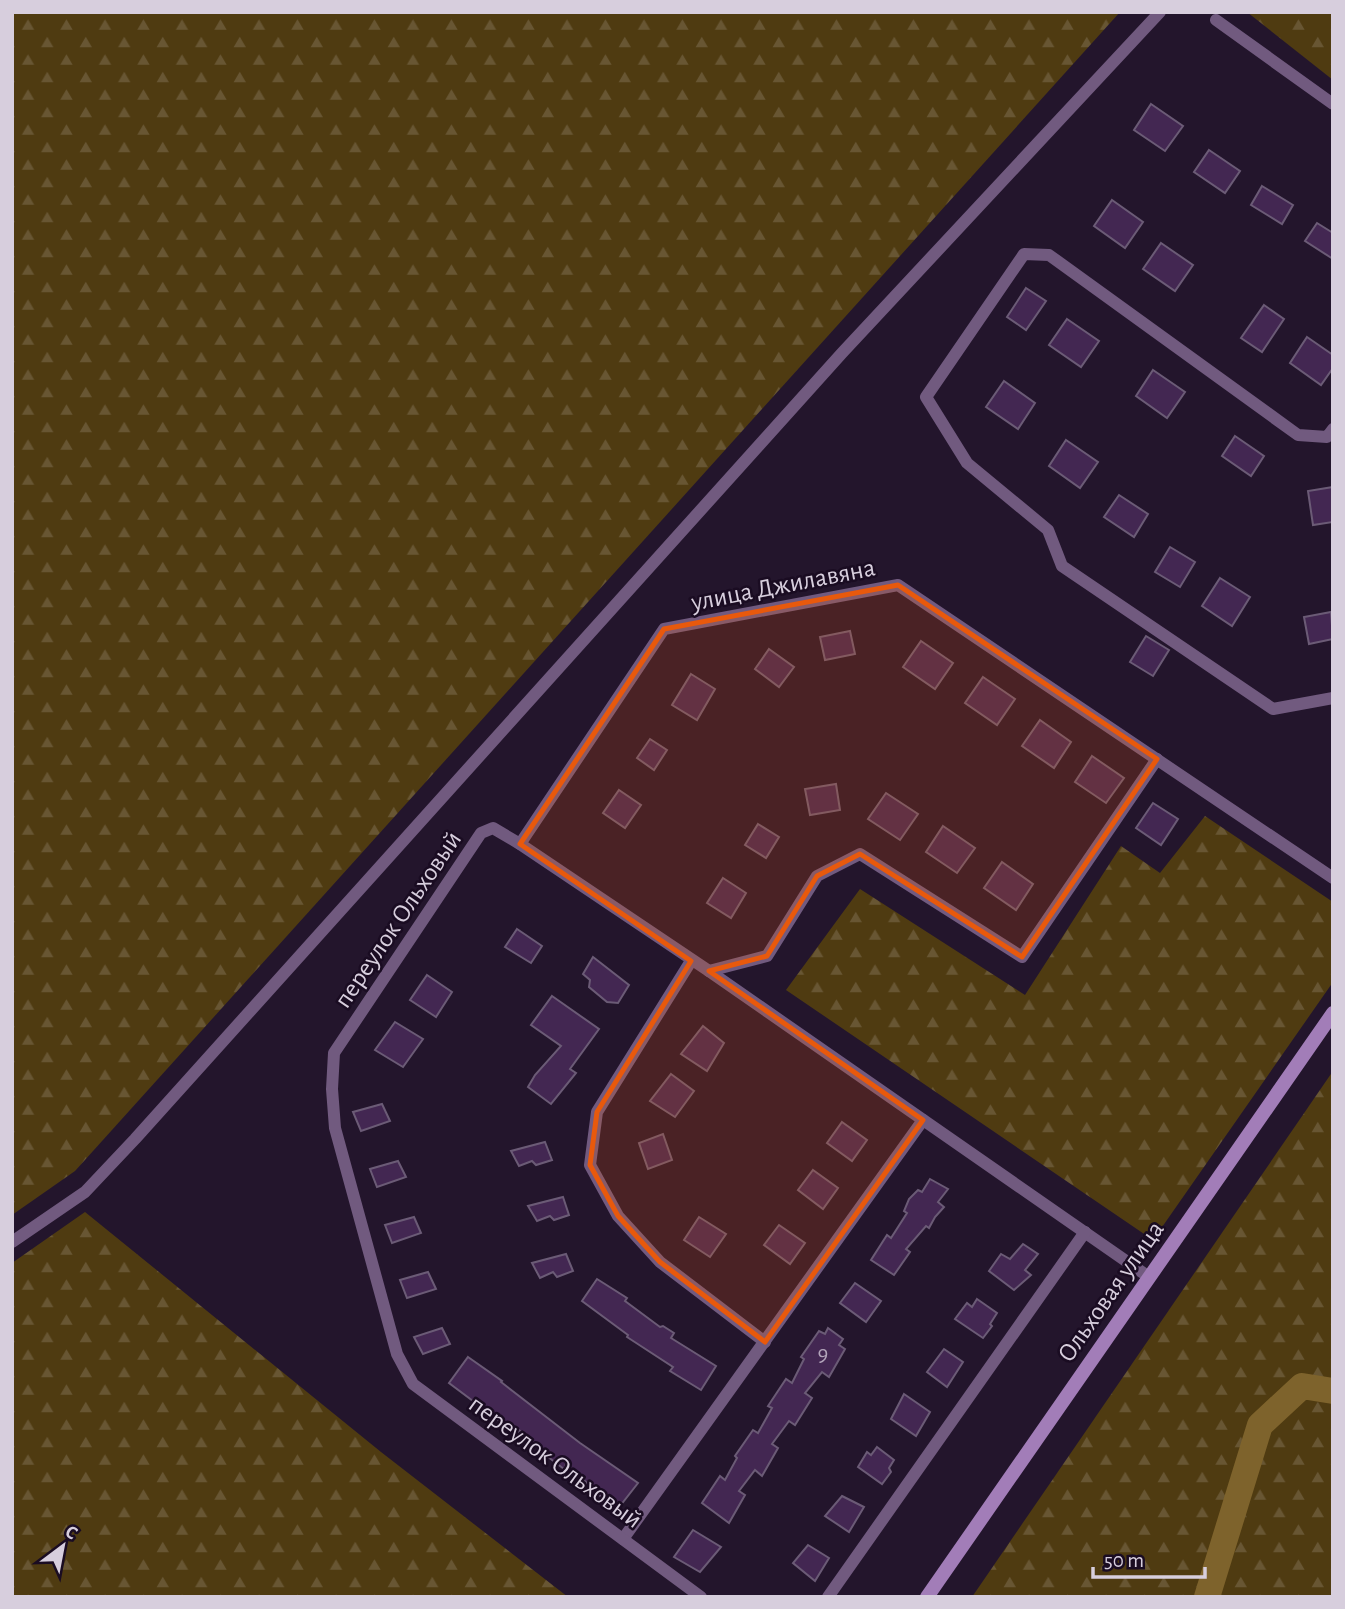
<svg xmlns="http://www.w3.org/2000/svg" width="1345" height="1609" viewBox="0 0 1345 1609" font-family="'Alegreya Sans',sans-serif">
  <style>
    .forest { fill: url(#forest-firs) }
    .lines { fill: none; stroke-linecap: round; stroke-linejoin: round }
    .river { stroke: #7e632c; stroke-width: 26 }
    .building { fill: #432752; stroke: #6b5b76; stroke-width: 2 }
    .minor { stroke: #715a7f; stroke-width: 12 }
    .secondary { stroke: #a27db8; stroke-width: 14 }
    .marked { fill: #e8590c; fill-opacity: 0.2; stroke: #e8590c; stroke-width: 5; stroke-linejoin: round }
    .labels { text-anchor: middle; stroke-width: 5; stroke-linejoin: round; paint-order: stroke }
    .number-label { font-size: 23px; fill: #b2a4ba }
    .street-label { font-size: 26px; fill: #d7cedd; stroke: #1a0c22 }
  </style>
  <defs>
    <pattern id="forest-firs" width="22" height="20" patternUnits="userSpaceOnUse" patternTransform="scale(1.75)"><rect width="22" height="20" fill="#4f3b11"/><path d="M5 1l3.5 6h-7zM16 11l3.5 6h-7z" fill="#685633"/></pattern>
  </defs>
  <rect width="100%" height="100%" fill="#23152c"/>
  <g class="forest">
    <path d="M12 12H1120L75 1171 12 1215Z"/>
    <path d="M1247 12H1333V80Z"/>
    <path d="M1205 816 1333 902V982L1153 1240 786 990 860 889 1025 995 1121 846 1160 873Z"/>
    <path d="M1333 1071V1597H972Z"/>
    <path d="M85 1212 381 1452 568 1597H12V1263Z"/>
  </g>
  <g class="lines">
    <path class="river" d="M1207 1597 1260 1425 1302 1386 1333 1391"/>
  </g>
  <g class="building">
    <path d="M1151 104 1183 126 1165 151 1134 130Z"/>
    <path d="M1209 150 1240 171 1225 193 1194 172Z"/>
    <path d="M1262 186 1293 205 1282 224 1251 205Z"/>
    <path d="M1112 200 1143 222 1125 248 1094 226Z"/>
    <path d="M1317 223 1333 233V259L1305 241Z"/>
    <path d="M1161 243 1193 265 1175 291 1143 269Z"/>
    <path d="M1026 288 1046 301 1026 330 1007 317Z"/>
    <path d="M1264 305 1284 319 1262 352 1241 338Z"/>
    <path d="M1067 319 1099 341 1081 367 1049 345Z"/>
    <path d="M1307 337 1333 355V368L1321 385 1290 363Z"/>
    <path d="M1153 370 1185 392 1167 418 1136 396Z"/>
    <path d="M1004 381 1035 403 1018 429 986 407Z"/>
    <path d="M1235 436 1264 456 1251 476 1222 456Z"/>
    <path d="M1066 440 1098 462 1080 488 1049 466Z"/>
    <path d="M1333 487V522L1313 525 1308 491Z"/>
    <path d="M1119 495 1148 514 1134 537 1104 517Z"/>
    <path d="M1170 547 1195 562 1180 587 1155 572Z"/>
    <path d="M1220 578 1250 597 1232 626 1202 606Z"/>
    <path d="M1331 612 1333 639 1309 644 1304 617Z"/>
    <path d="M850 631 855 654 825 660 820 637Z"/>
    <path d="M1146 636 1169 650 1153 676 1130 662Z"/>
    <path d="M921 641 953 663 935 689 903 667Z"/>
    <path d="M769 649 794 667 779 687 755 669Z"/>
    <path d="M691 674 715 689 697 720 672 705Z"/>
    <path d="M983 677 1015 699 997 725 965 703Z"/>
    <path d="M1040 720 1071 742 1054 768 1022 746Z"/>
    <path d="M650 739 667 750 654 770 637 758Z"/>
    <path d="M1092 756 1124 778 1106 803 1075 782Z"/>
    <path d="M836 784 840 810 810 815 805 789Z"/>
    <path d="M619 790 641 805 625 828 603 813Z"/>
    <path d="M886 793 918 814 900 840 868 819Z"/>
    <path d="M1153 803 1178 819 1161 845 1136 828Z"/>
    <path d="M758 824 779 837 766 858 745 845Z"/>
    <path d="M943 826 975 848 957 873 926 852Z"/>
    <path d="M1002 862 1033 884 1016 910 984 888Z"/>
    <path d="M723 878 746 893 731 918 707 903Z"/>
    <path d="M517 929 542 946 531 963 505 947Z"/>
    <path d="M593 957 629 985 618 1003 607 1002 589 987 590 980 583 974Z"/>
    <path d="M427 975 452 992 436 1017 410 1000Z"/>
    <path d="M552 996 599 1029 570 1069 576 1073 551 1104 528 1087 535 1075 561 1046 531 1025Z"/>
    <path d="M395 1022 423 1039 403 1067 375 1050Z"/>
    <path d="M703 1026 724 1043 707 1071 681 1054Z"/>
    <path d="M671 1074 694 1091 675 1117 650 1101Z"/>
    <path d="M382 1104 390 1121 361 1131 353 1112Z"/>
    <path d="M842 1122 867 1140 852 1161 827 1143Z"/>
    <path d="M663 1134 672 1160 648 1169 639 1143Z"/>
    <path d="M545 1142 552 1160 536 1165 532 1161 519 1166 511 1151Z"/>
    <path d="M398 1161 406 1177 377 1187 370 1169Z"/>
    <path d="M813 1170 838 1188 823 1209 798 1190Z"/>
    <path d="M930 1179 948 1189 938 1202 944 1207 935 1217 929 1228 926 1226 906 1249 910 1252 894 1275 871 1260 887 1235 891 1238 907 1213 904 1211 909 1199 918 1190 922 1192Z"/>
    <path d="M563 1197 569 1215 554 1220 550 1216 537 1221 528 1206Z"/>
    <path d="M414 1217 421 1233 392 1243 385 1225Z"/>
    <path d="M699 1217 726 1234 710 1257 684 1240Z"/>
    <path d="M779 1225 805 1243 790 1264 764 1245Z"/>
    <path d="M1023 1244 1038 1254 1025 1270 1031 1275 1014 1290 989 1271 1001 1254 1010 1259Z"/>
    <path d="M566 1254 573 1271 557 1277 553 1272 540 1278 532 1263Z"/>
    <path d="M428 1272 436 1289 407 1298 400 1280Z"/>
    <path d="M597 1279 627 1298 625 1301 660 1327 663 1326 674 1333 671 1338 716 1366 701 1390 670 1371 673 1367 627 1337 628 1335 582 1301Z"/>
    <path d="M855 1283 881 1301 866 1322 840 1303Z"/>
    <path d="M977 1299 997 1313 990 1324 992 1326 983 1338 955 1319 967 1303 972 1307Z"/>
    <path d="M442 1328 450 1344 423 1354 414 1337Z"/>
    <path d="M828 1328 843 1339 839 1345 845 1349 829 1377 822 1372 805 1393 812 1398 795 1425 789 1421 772 1444 778 1448 762 1476 755 1470 739 1491 745 1495 729 1523 702 1503 720 1476 725 1480 737 1458 735 1456 753 1430 758 1433 772 1408 768 1406 786 1379 792 1383 804 1359 801 1357 819 1331 825 1334Z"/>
    <path d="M944 1349 963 1362 947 1387 927 1372Z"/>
    <path d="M468 1357 502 1381 501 1382 580 1443 638 1483 620 1506 612 1498 610 1503 585 1485 587 1483 566 1464 564 1469 540 1451 541 1449 519 1430 517 1434 449 1383Z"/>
    <path d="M904 1394 930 1412 916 1436 891 1419Z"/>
    <path d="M877 1447 894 1460 889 1468 891 1472 882 1484 858 1467 867 1452 871 1455Z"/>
    <path d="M842 1496 864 1507 849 1532 825 1516Z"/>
    <path d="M693 1530 721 1547 700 1572 674 1557Z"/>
    <path d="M808 1545 829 1558 815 1581 793 1563Z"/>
  </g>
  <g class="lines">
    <g class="minor">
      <path d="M1216 20 1333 104"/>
      <path d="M1333 429 1327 437 1298 435 1049 255 1024 254 926 397 967 463 1048 530 1062 566 1273 709 1333 698"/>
      <path d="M520 844 664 629 898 585 1333 878"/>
      <path d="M691 961 597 1112 590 1165 618 1216 660 1262 765 1342"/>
      <path d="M709 971 767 956 817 876 860 854 1022 957 1157 759"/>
      <path d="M12 1242 85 1192 135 1139 842 353 1160 12"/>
      <path d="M623 1539 923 1120"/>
      <path d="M701 1597 413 1384 397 1354 335 1128 332 1089 334 1053 481 833 493 828 520 844 709 971 1149 1277"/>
      <path d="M828 1597 1085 1232"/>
    </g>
    <path class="secondary" d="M927 1597 1333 1013"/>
  </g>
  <path class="marked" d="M898 585 1157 759 1022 957 860 854 817 876 767 956 709 971 923 1120 765 1342 660 1262 618 1216 590 1165 597 1112 691 961 520 844 664 629Z"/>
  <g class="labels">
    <g class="number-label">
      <text x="823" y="1361">9</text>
    </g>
    <g class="street-label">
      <text transform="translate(783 584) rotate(-11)" y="9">улица Джилавяна</text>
      <text transform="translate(397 919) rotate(-56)" y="9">переулок Ольховый</text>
      <text transform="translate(1110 1291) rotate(-55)" y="9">Ольховая улица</text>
      <text transform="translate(556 1461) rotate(36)" y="9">переулок Ольховый</text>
    </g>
  </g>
  <rect width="1345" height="1609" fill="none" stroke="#d7cedd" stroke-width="28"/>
  <g transform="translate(63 1546) rotate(32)" stroke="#1a0c22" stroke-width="5" paint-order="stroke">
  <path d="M0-5L12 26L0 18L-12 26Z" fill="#d7cedd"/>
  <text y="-10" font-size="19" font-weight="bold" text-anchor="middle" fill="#d7cedd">С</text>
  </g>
  <path d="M1093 1567v10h112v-10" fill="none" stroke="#d7cedd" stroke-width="3.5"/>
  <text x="1104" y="1567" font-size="21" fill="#d7cedd" stroke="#1a0c22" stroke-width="5" paint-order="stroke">50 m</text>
</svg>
